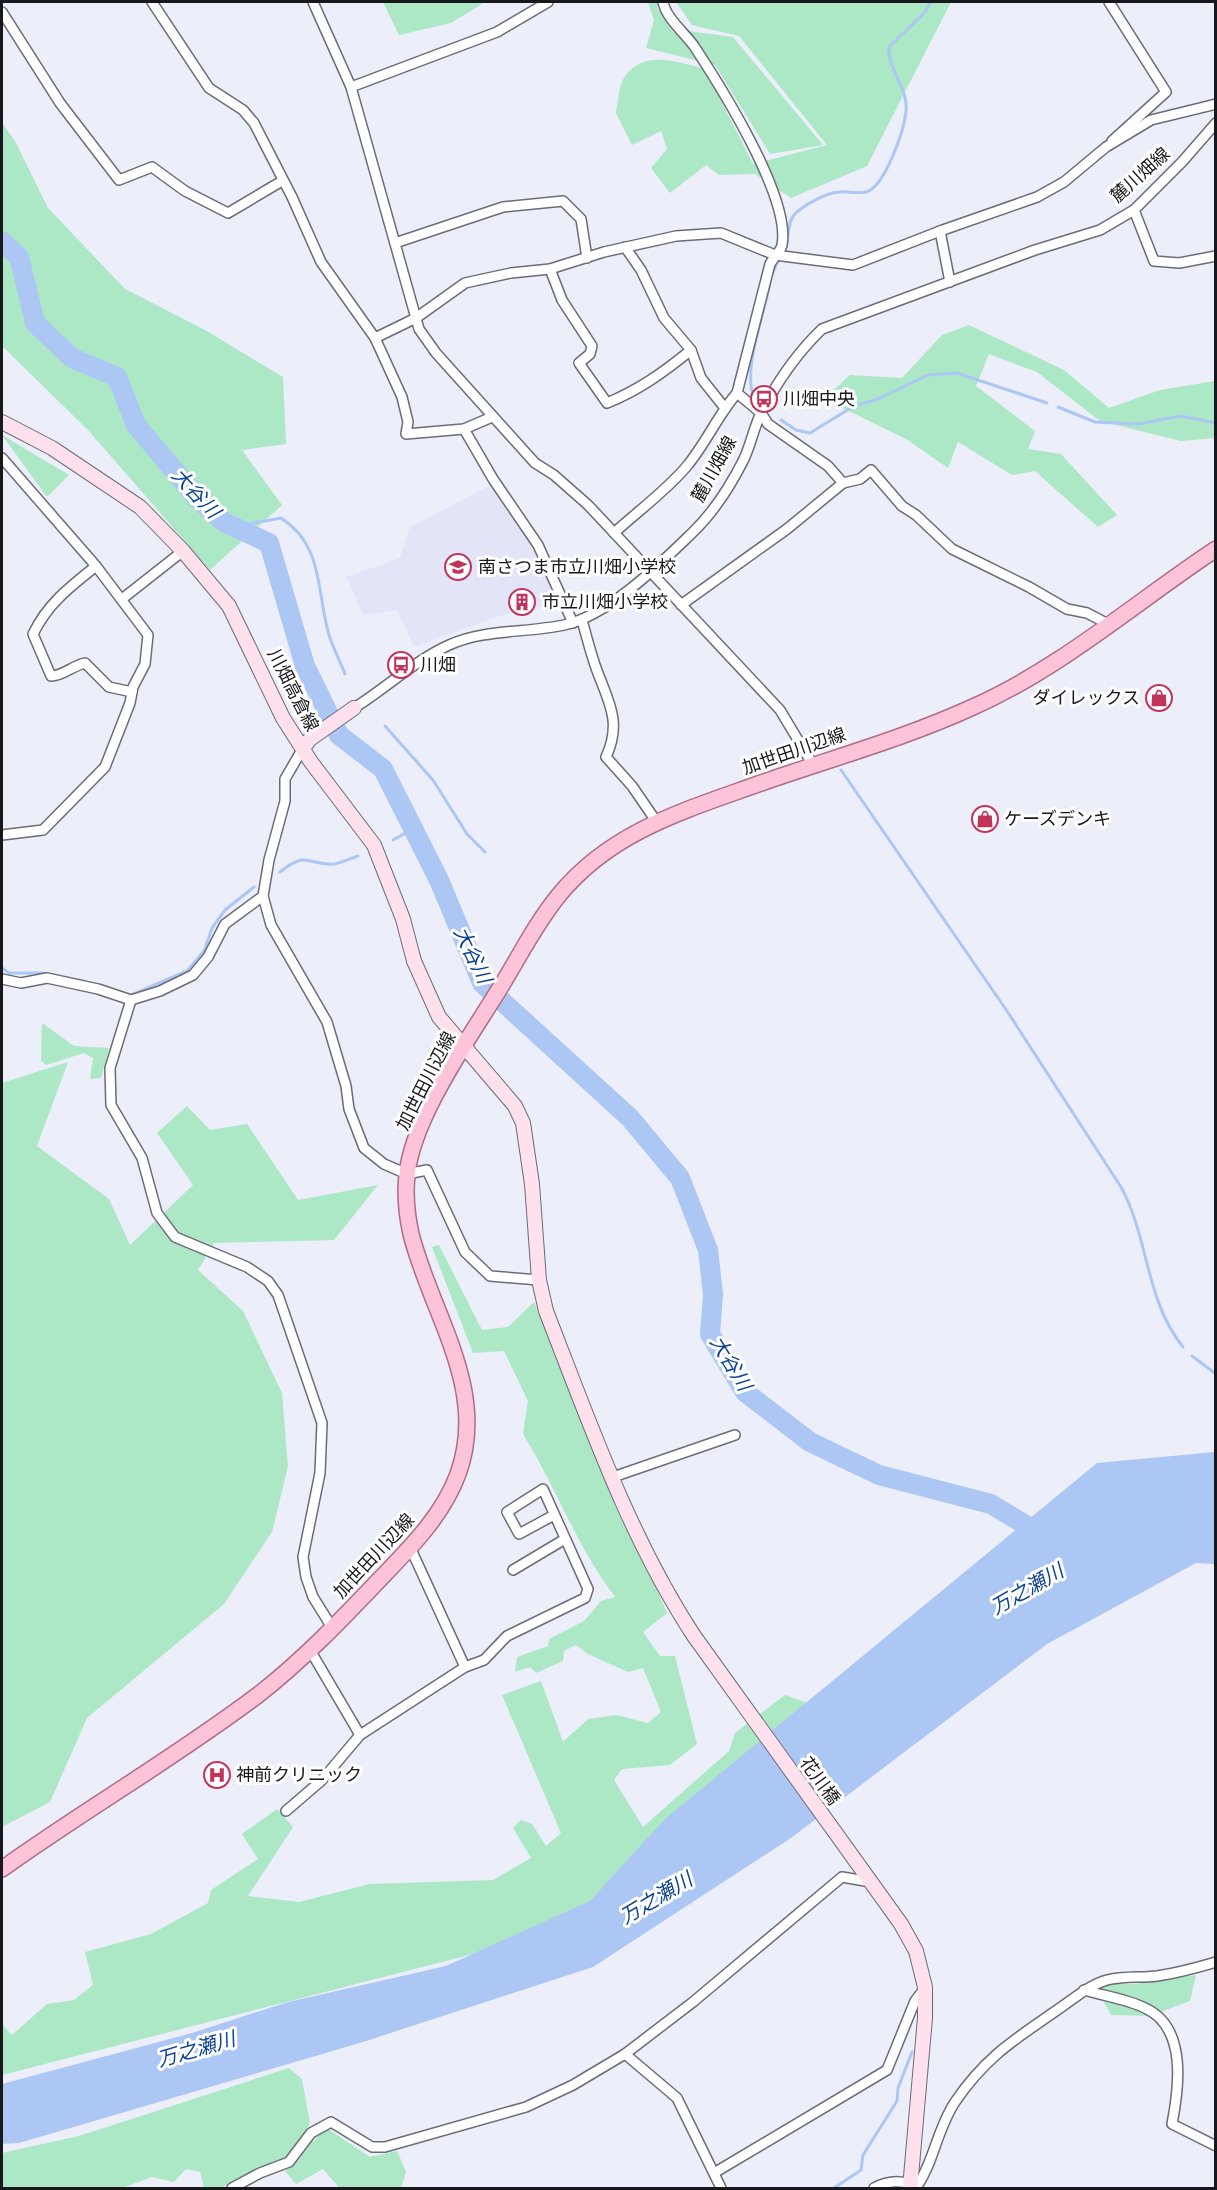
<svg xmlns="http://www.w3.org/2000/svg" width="1217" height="2190" viewBox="0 0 1217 2190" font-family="'Libre Baskerville','Noto Sans JP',serif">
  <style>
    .built { fill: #e3e4f8 }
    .green { fill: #ace7c6 }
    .water { fill: #acc7f4 }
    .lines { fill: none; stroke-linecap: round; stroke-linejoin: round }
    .stream { stroke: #acc7f4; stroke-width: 3 }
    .river { stroke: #acc7f4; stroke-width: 20 }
    .street-casing { stroke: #6b6c77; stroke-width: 12 }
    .secondary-casing { stroke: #6b6c77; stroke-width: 16 }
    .primary-casing { stroke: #ac6e87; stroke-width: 18 }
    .street { stroke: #fff; stroke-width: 9 }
    .secondary { stroke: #fee1ec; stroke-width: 14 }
    .primary { stroke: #fdc4d9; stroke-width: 15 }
    .labels { text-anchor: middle; stroke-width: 6; stroke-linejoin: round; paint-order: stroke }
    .street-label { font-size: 18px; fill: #18181c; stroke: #fff }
    .poi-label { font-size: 18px; fill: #18181c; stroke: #fff; text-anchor: start }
    .water-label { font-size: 20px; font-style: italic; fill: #0c4294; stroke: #fff }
  </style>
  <rect width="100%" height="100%" fill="#eceefa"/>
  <path class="built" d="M491 485 514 513 560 602 499 616 414 647 397 610 363 615 347 577 400 558 410 527Z"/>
  <g class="green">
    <path d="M383 2H485L451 23 399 35Z"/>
    <path d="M648 2H658L657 8 673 29 733 37 823 145 770 154 715 65 646 48 654 20Z"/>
    <path d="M676 2H951L867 166 791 198 755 174 719 175 706 165 670 193 651 168 667 149 661 131 632 145 616 113C618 102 619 84 625 76 645 49 678 62 705 69L753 164 827 145 739 36 692 25Z"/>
    <path d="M2 123 15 141 48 208 125 289 205 330 283 377 286 444 242 450 282 505 210 570 88 430 2 346Z"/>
    <path d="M969 325 1064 370 1109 408 1160 390 1215 381V438L1181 441 1100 421 1037 372 989 354 976 386 1035 431 1028 449 1061 454 1117 515 1098 527 1035 471 1012 475 958 442 948 468 906 439 824 399 850 375 902 378 942 335Z"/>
    <path d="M2 435 69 475 47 497Z"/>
    <path d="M42 1023 74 1046 109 1048 101 1078 90 1079 93 1058 84 1053 46 1065 41 1061Z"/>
    <path d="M68 1062 37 1146 109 1199 130 1245 193 1185 157 1133 187 1106 210 1130 247 1124 298 1200 378 1185 334 1240 214 1243 198 1270 243 1311 282 1393 288 1466 272 1532 224 1604 87 1718 50 1802 2 1827V1083Z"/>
    <path d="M439 1245 482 1330 508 1327 534 1302 667 1613 643 1632 660 1656H675L697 1744 670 1765 622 1769 614 1780 643 1827 729 1751 735 1733 785 1695 828 1710 594 1923 2 2075V2024L12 2035 47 2004 74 2000 93 1985 85 1952 151 1934 208 1903 211 1890 258 1859 242 1834 277 1809 293 1827 248 1896 299 1902 370 1884 493 1880 531 1858 513 1828 521 1820 532 1824 546 1846 561 1833 502 1695 541 1681 563 1742 588 1719 616 1715 648 1723 661 1712 643 1668 628 1672 588 1654 576 1645 564 1651 563 1661 536 1673 530 1667 515 1672 517 1657 548 1646 549 1639 584 1621 601 1601 615 1597C577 1547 556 1487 523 1434L528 1401 504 1351 473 1353 432 1247Z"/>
    <path d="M1196 1975 1190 2001 1149 2016 1111 2015 1096 1988 1105 1984H1135Z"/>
    <path d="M289 2068 302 2079 310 2124 287 2158 220 2188H204L200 2172 186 2169 174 2182 152 2177 122 2188H2V2153L79 2136Z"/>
    <path d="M328 2129 370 2157 397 2151 406 2172 401 2188H336L338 2186 323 2169 296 2184 285 2171C304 2160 309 2139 328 2129Z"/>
  </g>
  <path class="water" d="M1215 1452V1564L1196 1563 1047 1644 791 1838 593 1967 363 2042 19 2143 2 2144V2084L192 2033 288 2002 446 1966 590 1901 665 1819 1097 1463Z"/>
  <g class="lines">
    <g class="stream">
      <path d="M783 253C791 242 785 226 794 215 803 205 826 193 839 192 847 191 858 194 866 192 885 187 904 130 906 112 909 88 887 70 889 47L925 12 931 2"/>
      <path d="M772 274 779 259"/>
      <path d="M755 399C741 374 764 315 769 287"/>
      <path d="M1058 407 1095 422 1138 424 1181 416 1216 423"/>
      <path d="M781 420 796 430 810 433 854 406 878 399 928 375 957 373 1047 403"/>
      <path d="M233 527 281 518C324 546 316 590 329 635 333 648 340 661 345 674"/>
      <path d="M385 726 433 780 467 834 485 852"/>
      <path d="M841 770 1007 1011 1121 1187C1149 1238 1145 1300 1183 1347"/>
      <path d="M393 840 413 829"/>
      <path d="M280 872C309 849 307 866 334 864 342 863 351 858 358 856"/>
      <path d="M2 968 9 973H41L83 981"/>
      <path d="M129 996 187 971 204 951 212 928 225 910 254 887"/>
      <path d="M1192 1356 1216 1374"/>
      <path d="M834 2188 861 2170 863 2155 897 2101 898 2088 912 2052"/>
    </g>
    <path class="river" d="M2 241 19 257 35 323 72 358 117 377 136 425 197 498 224 522 269 543 305 666 339 735 383 769 439 880 482 983 630 1118 680 1178 708 1250 713 1294 710 1334 745 1392 810 1442 879 1475 991 1504 1047 1538"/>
    <defs>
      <g id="street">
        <path d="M152 2 209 88 243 110 254 123 292 197 321 262 375 338 402 397 408 422 406 434 464 429 492 417"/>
        <path d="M313 2 351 87 419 329 436 353 535 463 554 475 588 505 780 710 813 765"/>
        <path d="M1109 2 1166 92 1112 141"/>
        <path d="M2 12 60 103 119 180 152 167 185 191 228 213 282 181"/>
        <path d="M351 87 497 32 548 2"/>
        <path d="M1134 210 1154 261 1179 263 1216 256"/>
        <path d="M940 231 950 282"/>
        <path d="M395 243 503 207 563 201 581 219 587 258"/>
        <path d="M625 247 641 270 664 318 691 350 701 378 724 407"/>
        <path d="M550 269 562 300 592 346 590 354 579 363 607 403C639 390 664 372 691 350"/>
        <path d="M375 338 416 318 465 283 511 273 550 269 604 252 676 236 721 233 775 255 853 265 940 231 1037 197 1064 182 1106 147 1151 120 1216 104"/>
        <path d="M737 393 761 413 768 424 828 466 843 483 860 479 871 470 902 506 916 515 952 549 1029 587 1067 609 1087 613 1108 624"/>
        <path d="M464 429 493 479 538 545 573 623"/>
        <path d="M2 458 96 566 148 635 145 664 133 687 130 703 105 767 43 830 2 835"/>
        <path d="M614 533C638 511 666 491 687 466 706 443 718 415 737 393L770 264C773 258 781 251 782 245 791 198 721 87 694 46 684 32 666 18 663 2"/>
        <path d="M96 566C70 587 48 603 33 634L51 676C63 676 72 666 85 663L109 687 132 692"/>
        <path d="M122 599 183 551"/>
        <path d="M681 605 787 529 843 483"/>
        <path d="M582 620C586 635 590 650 595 665 607 700 623 720 606 757L632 786 656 821"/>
        <path d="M354 708C386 688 414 661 449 645 484 629 527 633 564 625 608 616 660 564 692 533 713 513 731 485 744 459 751 444 754 427 761 413 778 380 796 354 822 329L1035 250 1100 230 1134 210 1182 162 1216 123"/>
        <path d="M303 748 285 779V801L269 860 263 896 271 925 327 1022 346 1086 349 1109 364 1148 384 1164 407 1174 427 1170 465 1252 490 1276 539 1280"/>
        <path d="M2 979 21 983 47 978 98 989 131 1000 160 991 193 975 208 957 225 924 263 896"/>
        <path d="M131 1000 110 1068 111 1105 142 1158 157 1213 175 1237 247 1267 268 1281 278 1295 322 1423 320 1473 303 1557 306 1577 313 1597 333 1629"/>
        <path d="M613 1477 735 1435"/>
        <path d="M410 1547 465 1667"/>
        <path d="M513 1570 565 1539"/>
        <path d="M310 1650 360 1735"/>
        <path d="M286 1811 322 1780 360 1735 465 1667 484 1660 507 1636 585 1598 588 1589 543 1489 507 1512 519 1534 554 1515"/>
        <path d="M1084 1990C1104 1996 1128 1999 1147 2009 1187 2029 1179 2088 1172 2124L1216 2146"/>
        <path d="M625 2054 677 2098 721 2188"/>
        <path d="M714 2173 887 2070 915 2001 924 1989"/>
        <path d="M232 2188 260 2173 289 2162 311 2133 331 2122 372 2147H385L526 2107 573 2085 625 2054 693 2002 842 1877 871 1882"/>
        <path d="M874 2188C885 2182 898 2180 910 2184"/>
        <path d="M916 2188C934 2162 937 2129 955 2102 986 2056 1017 2038 1060 2008 1075 1998 1089 1985 1107 1980 1123 1976 1141 1978 1157 1976 1177 1973 1196 1968 1216 1962"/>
      </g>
      <g id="secondary">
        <path d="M2 422 52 448 140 507 183 551 229 606 283 718 311 762 374 845 403 919 414 961 439 1017 515 1106 523 1123 532 1184 539 1280 546 1311C589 1421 629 1537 694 1636L901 1924 916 1951 925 1987V2018L910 2188"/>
        <path d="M303 748 310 739 354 708"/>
      </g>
      <path id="primary" d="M2 1869C86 1809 176 1757 258 1695 303 1660 342 1619 381 1578 411 1547 443 1515 458 1474 489 1389 431 1314 411 1234 407 1216 405 1193 407 1175 412 1118 470 1037 500 988 519 957 536 923 559 895 608 835 676 813 747 788 822 761 901 740 973 707 1061 668 1136 602 1216 549"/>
    </defs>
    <use href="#street" class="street-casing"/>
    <use href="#secondary" class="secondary-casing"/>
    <use href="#primary" class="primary-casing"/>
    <use href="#street" class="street"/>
    <use href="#secondary" class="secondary"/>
    <use href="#primary" class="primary"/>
  </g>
  <defs>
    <symbol id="bus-ring" viewBox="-11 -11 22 22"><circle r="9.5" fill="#fff" stroke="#c2335a" stroke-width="1.5"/><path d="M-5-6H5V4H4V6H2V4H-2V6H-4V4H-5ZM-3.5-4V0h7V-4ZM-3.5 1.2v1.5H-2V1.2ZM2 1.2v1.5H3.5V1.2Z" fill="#c2335a"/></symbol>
    <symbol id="school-ring" viewBox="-11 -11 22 22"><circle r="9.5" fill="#fff" stroke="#c2335a" stroke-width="1.5"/><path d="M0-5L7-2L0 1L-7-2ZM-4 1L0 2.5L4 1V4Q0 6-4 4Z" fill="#c2335a"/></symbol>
    <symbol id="building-ring" viewBox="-11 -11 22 22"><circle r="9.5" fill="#fff" stroke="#c2335a" stroke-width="1.5"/><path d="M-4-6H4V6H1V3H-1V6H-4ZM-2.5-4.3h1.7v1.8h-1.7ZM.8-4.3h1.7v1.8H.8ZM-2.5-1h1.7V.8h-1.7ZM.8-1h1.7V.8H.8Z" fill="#c2335a"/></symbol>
    <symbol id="shop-ring" viewBox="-11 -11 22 22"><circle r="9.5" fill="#fff" stroke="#c2335a" stroke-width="1.5"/><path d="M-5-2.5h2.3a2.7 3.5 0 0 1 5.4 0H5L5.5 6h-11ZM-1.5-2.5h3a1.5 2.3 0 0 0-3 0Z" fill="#c2335a"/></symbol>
    <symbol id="hospital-ring" viewBox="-11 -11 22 22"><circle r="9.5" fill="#fff" stroke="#c2335a" stroke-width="1.5"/><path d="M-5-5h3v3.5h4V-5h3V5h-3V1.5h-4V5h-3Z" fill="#c2335a"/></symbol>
  </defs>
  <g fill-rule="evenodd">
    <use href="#bus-ring" x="749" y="384" width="30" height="30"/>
    <use href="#school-ring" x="443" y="552" width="30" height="30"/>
    <use href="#building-ring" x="507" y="587" width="30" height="30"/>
    <use href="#bus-ring" x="386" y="650" width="30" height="30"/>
    <use href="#shop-ring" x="1144" y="683" width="30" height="30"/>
    <use href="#shop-ring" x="970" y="804" width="30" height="30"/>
    <use href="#hospital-ring" x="202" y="1760" width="30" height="30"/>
  </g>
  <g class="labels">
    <g class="street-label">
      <text transform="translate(1140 175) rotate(-42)" y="6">麓川畑線</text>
      <text transform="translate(714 469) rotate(-61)" y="6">麓川畑線</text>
      <text transform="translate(293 690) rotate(63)" y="6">川畑高倉線</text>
      <text transform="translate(794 751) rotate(-19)" y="6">加世田川辺線</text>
      <text transform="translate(426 1081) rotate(-63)" y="6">加世田川辺線</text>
      <text transform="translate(374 1556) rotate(-47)" y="6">加世田川辺線</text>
      <text transform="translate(820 1781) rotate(54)" y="6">花川橋</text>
    </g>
    <g class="poi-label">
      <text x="783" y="405">川畑中央</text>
      <text x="478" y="573">南さつま市立川畑小学校</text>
      <text x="542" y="608">市立川畑小学校</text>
      <text x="420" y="671">川畑</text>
      <text x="1140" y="704" text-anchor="end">ダイレックス</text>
      <text x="1004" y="825">ケーズデンキ</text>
      <text x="236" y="1781">神前クリニック</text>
    </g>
    <g class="water-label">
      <text transform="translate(196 493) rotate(47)" y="7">大谷川</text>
      <text transform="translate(473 955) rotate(64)" y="7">大谷川</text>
      <text transform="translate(731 1363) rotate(59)" y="7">大谷川</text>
      <text transform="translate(1027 1589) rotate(-30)" y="7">万之瀬川</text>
      <text transform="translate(656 1898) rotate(-31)" y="7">万之瀬川</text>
      <text transform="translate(196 2049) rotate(-16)" y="7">万之瀬川</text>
    </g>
  </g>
  <rect width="1217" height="2190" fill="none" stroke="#18181c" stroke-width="6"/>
</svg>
